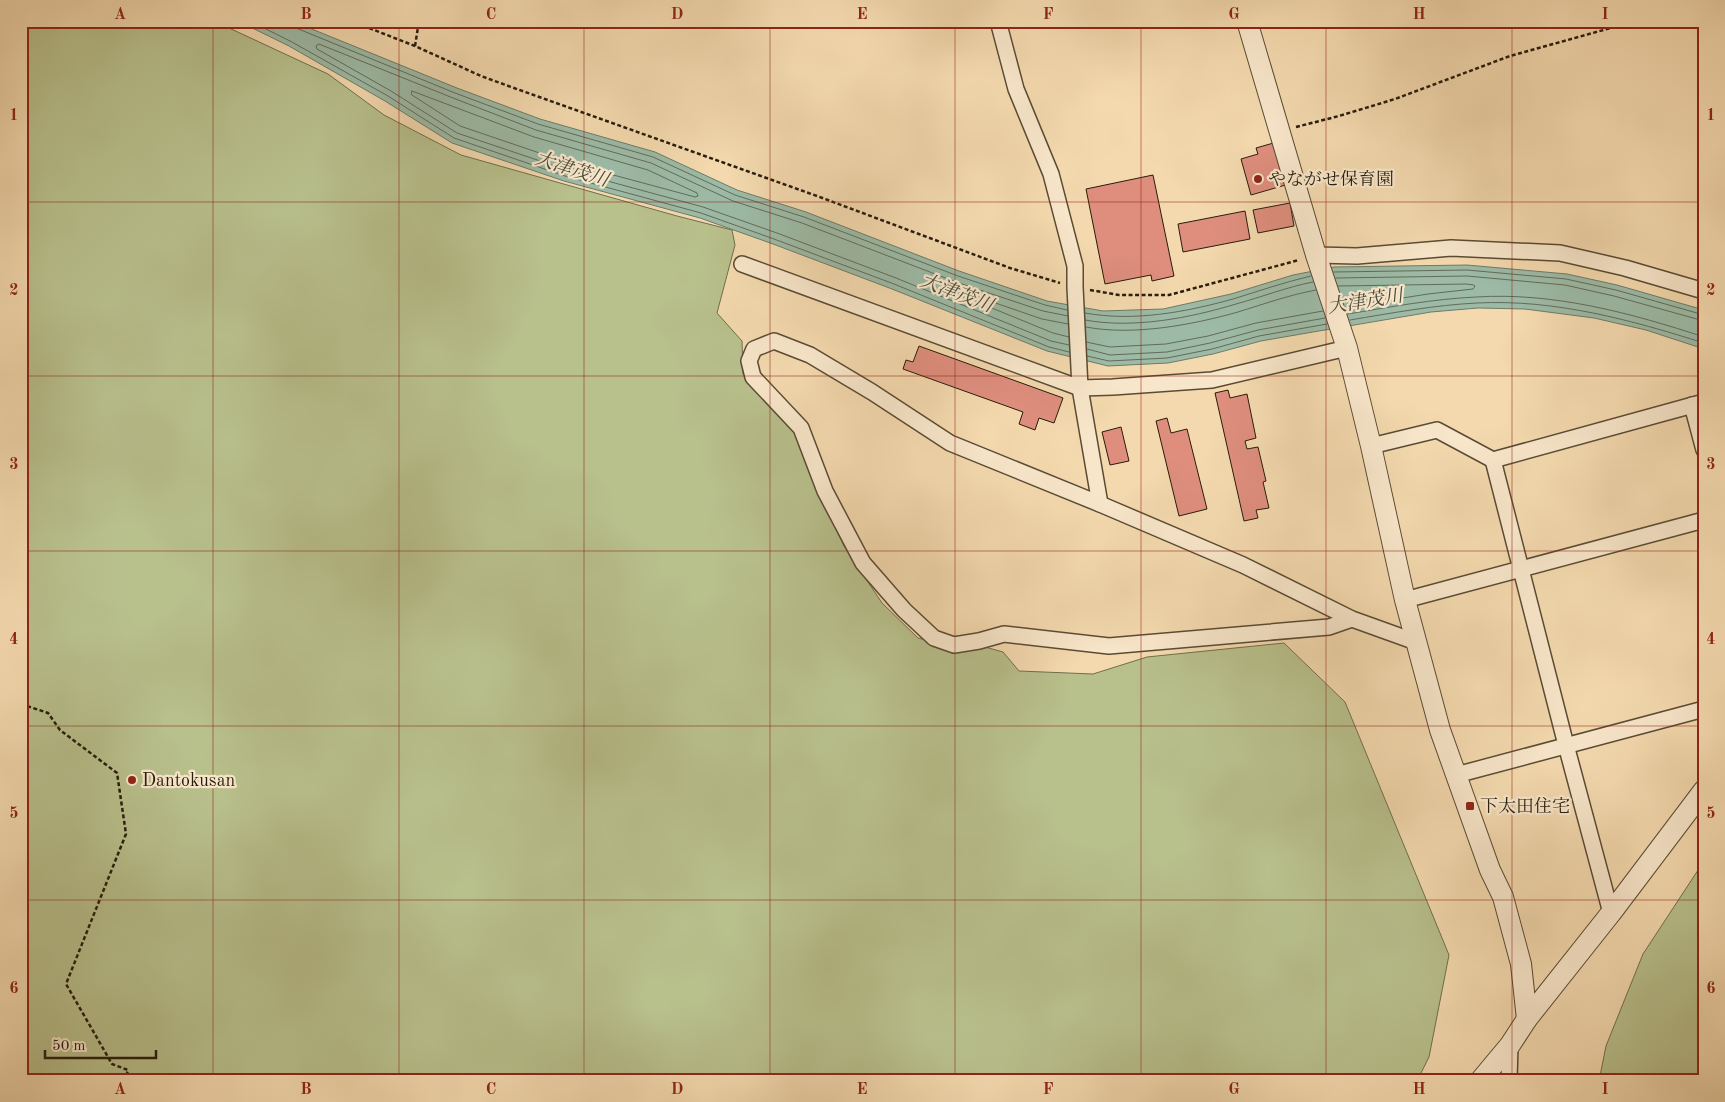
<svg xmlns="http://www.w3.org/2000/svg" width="1725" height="1102" viewBox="0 0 1725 1102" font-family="'Old Standard TT','Noto Serif JP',serif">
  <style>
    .green { fill: #b8c08c; stroke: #706e4c }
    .water { fill: #9cbaa6; stroke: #6d7b68 }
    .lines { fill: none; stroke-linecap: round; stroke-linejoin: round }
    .shore { stroke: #626b59; stroke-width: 1 }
    .building { fill: #df8e7e; stroke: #271c0c }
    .minor-casing { stroke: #5a4b34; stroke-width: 18 }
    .tertiary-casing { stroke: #5a4b34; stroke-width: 22 }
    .path { stroke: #271c0c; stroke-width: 2.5; stroke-dasharray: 4 2.5; stroke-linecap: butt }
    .minor { stroke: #f8e6ca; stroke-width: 15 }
    .tertiary { stroke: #f8e6ca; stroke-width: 20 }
    .grid { fill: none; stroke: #8f2418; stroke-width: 1; stroke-opacity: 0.55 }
    .poi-dot { fill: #8f2418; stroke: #f8e6ca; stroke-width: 2 }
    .labels { text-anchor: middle; stroke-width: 4.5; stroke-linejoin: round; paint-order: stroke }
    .poi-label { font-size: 18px; fill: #271c0c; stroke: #f8e6ca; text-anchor: start }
    .water-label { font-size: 19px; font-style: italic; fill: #4a4b3a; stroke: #f8e6ca }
    .neatline { fill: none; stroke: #8f2418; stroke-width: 2 }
    .grid-label { font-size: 16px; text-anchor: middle; font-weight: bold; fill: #8f2418 }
  </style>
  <rect width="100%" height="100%" fill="#f4d9ae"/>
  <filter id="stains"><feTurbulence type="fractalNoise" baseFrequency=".004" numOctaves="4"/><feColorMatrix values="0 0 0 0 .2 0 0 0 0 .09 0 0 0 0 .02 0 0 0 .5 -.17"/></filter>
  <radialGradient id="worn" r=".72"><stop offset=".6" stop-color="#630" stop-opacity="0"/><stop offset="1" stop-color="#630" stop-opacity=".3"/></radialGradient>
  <g class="green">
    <path d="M21 21H214L328 74 384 115 461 155 677 216 732 230 735 245 717 313 742 341 743 374 793 427 813 479 844 546 882 603 918 638 945 645 956 639 1003 652 1019 671 1093 674 1147 657 1284 643 1345 702 1449 955 1429 1057 1417 1081H21Z"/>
    <path d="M1704 861V1081H1599L1606 1046 1643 954Z"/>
  </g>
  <path class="water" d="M238 21H292L457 88 540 119 655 152 737 190 806 212 959 271 1047 301 1103 311 1163 309 1231 294 1293 275 1334 267 1467 265 1567 274 1617 285 1704 310V349L1646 330 1594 318 1525 309 1478 308 1431 312 1313 332 1261 341 1213 354 1168 363 1108 366 1047 351 892 289 773 244 700 218 564 181 452 143 385 101 289 46Z"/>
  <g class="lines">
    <g class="shore">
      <path d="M250 21 292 42 388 96 454 138 565 176 701 213 774 239 894 284 1049 347 1069 352"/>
      <path d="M293 21V25L296 28 455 93 538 124 653 157 735 195 804 217 958 276 1045 305 1067 310"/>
      <path d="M412 91 534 137 648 170 697 193 698 196 695 197 569 163 460 126 412 95Z"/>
      <path d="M1334 272 1467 270 1566 279 1616 290 1704 315"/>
      <path d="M1336 278 1467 276 1565 285 1614 296 1704 321"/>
      <path d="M1338 286 1466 284 1474 285 1475 286 1473 289 1428 294 1345 307"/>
      <path d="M1085 313C1134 322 1186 312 1233 299 1259 291 1285 282 1311 276"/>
      <path d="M1348 314C1390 307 1433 299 1476 297 1553 292 1631 313 1704 337"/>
      <path d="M1068 316 1043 311 956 282 802 223 733 201 651 163 536 130 453 98 319 44 316 46 317 49 391 91 457 133 567 170 703 207 777 233 896 278 1051 341 1069 345"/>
      <path d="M1085 320C1133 329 1190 318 1236 304 1262 297 1287 287 1313 282"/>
      <path d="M1350 320C1392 313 1435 305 1477 303 1555 299 1631 320 1704 343"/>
      <path d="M1068 324 1042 319 978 297 975 299 977 302 1053 333 1069 337"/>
      <path d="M1086 327C1133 336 1192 325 1238 312 1264 304 1289 295 1316 290"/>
      <path d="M1086 342 1110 347 1166 344 1208 336 1256 323 1323 311"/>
      <path d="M1087 349 1110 355 1167 352 1210 343 1258 330 1325 318"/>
      <path d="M1087 356 1109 361 1167 358 1212 349 1259 336 1327 324"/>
    </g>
  </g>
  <g class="building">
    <path d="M1277 142 1289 184 1251 195 1241 159 1258 154 1256 148Z"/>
    <path d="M1153 175 1174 276 1152 281 1151 275 1105 284 1086 189Z"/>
    <path d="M1290 203 1294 226 1258 233 1253 210Z"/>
    <path d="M1245 211 1250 239 1183 252 1178 224Z"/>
    <path d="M919 346 1063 398 1054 423 1039 418 1035 430 1019 424 1023 412 903 369 906 360 913 362Z"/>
    <path d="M1228 390 1230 398 1247 394 1256 438 1245 441 1247 449 1258 447 1266 481 1263 482 1269 508 1256 510 1258 518 1244 521 1215 393Z"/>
    <path d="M1167 418 1171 433 1187 429 1207 509 1179 516 1156 421Z"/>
    <path d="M1121 427 1129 461 1110 465 1102 432Z"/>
  </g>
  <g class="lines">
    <defs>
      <g id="minor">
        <path d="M998 21 1016 89 1051 174 1075 266V287L1080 388 1100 504"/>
        <path d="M1316 255 1357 256 1451 248 1560 253 1625 268 1704 291"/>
        <path d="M742 264 1080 388 1113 387 1212 380 1347 348"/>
        <path d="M1692 405 1704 450"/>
        <path d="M1371 446 1437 430 1493 460 1704 402"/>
        <path d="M1493 460 1566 745 1611 913"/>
        <path d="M1405 600 1704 520"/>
        <path d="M1352 619 1329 627 1109 646 1004 634 979 641 954 645 934 638 904 610 863 563 825 491 801 428 753 377 749 361 754 349 774 341 810 355 872 392 950 443 1100 504 1243 565 1352 619 1416 642"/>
        <path d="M1456 775 1704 709"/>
        <path d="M1509 1081 1510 1045"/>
      </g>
      <g id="tertiary">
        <path d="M1247 21 1316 255 1347 348 1371 446 1405 600 1440 730 1490 870 1503 897 1521 964 1527 1019"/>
        <path d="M1480 1081 1510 1045 1527 1019 1611 913 1704 790"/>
      </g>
    </defs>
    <use href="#minor" class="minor-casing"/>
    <use href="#tertiary" class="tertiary-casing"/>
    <g class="path">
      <path d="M351 21 415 46 481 76 514 88 817 196 1010 268 1060 283"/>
      <path d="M415 46 419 21"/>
      <path d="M1296 127 1339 116 1395 99 1510 56 1636 21"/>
      <path d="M1090 290 1119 295H1169L1299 260"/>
      <path d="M21 704 48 713 60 730 117 773 126 834 66 984 112 1064 128 1070 125 1081"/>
    </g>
    <use href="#minor" class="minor"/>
    <use href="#tertiary" class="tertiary"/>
  </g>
  <path class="grid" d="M213 21V1081M399 21V1081M584 21V1081M770 21V1081M955 21V1081M1141 21V1081M1326 21V1081M1512 21V1081M21 202H1704M21 376H1704M21 551H1704M21 726H1704M21 900H1704"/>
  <g class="poi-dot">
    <circle cx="1258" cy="179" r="5"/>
    <circle cx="132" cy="780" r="5"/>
    <rect x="1465" y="801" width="10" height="10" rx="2.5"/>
  </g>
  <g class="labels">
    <g class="poi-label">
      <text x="1268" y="185">やながせ保育園</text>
      <text x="142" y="786">Dantokusan</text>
      <text x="1480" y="812">下太田住宅</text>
    </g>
    <g class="water-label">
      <text transform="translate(572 168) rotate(18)" y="7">大津茂川</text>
      <text transform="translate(957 292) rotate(21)" y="7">大津茂川</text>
      <text transform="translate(1365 300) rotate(-9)" y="7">大津茂川</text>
    </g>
  </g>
  <rect width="1725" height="1102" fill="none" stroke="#f4d9ae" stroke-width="55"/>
  <path d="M45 1050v8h111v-8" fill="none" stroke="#271c0c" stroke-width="2.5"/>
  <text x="52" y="1050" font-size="15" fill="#271c0c" stroke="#f8e6ca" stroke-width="4" paint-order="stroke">50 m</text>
  <rect x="28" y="28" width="1670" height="1046" class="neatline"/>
  <g class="grid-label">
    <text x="120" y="19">A</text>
    <text x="306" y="19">B</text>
    <text x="491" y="19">C</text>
    <text x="677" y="19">D</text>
    <text x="862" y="19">E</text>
    <text x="1048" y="19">F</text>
    <text x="1234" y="19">G</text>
    <text x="1419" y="19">H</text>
    <text x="1605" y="19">I</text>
    <text x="14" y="120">1</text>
    <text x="1711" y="120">1</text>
    <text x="14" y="295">2</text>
    <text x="1711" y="295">2</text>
    <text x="14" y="469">3</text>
    <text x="1711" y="469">3</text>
    <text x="14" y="644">4</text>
    <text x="1711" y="644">4</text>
    <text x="14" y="818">5</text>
    <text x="1711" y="818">5</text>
    <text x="14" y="993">6</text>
    <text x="1711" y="993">6</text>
    <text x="120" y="1094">A</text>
    <text x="306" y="1094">B</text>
    <text x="491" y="1094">C</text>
    <text x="677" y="1094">D</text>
    <text x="862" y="1094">E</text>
    <text x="1048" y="1094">F</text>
    <text x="1234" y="1094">G</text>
    <text x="1419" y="1094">H</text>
    <text x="1605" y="1094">I</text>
  </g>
  <rect width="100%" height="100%" filter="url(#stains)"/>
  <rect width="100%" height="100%" fill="url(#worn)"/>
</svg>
